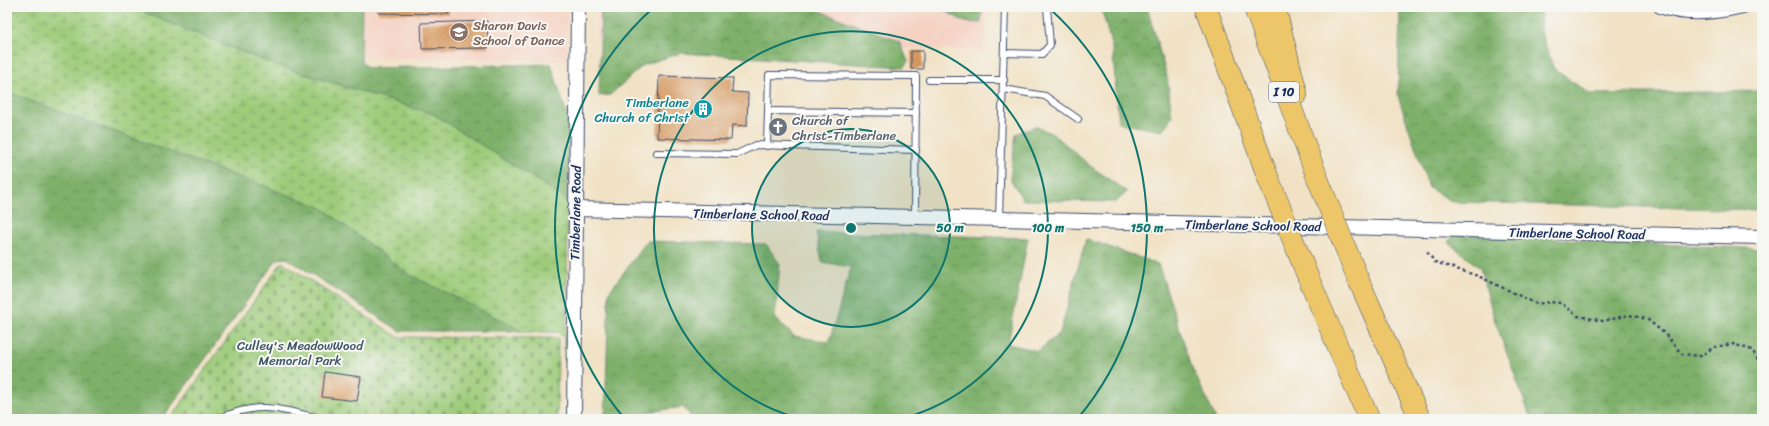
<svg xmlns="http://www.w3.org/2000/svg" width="1769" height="426" viewBox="0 0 1769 426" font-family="Sriracha,sans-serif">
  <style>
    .built { fill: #f5d2c2 }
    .forest { fill: url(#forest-crowns); stroke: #4c7064 }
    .wetland { fill: url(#wetland-marsh); stroke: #5c7e6c }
    .cemetery { fill: url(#cemetery-stones); stroke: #5c7e6c }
    .building { fill: url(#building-hatch) }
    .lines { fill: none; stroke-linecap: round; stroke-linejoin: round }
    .service-casing { stroke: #3b4a6d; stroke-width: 8 }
    .minor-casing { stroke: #3b4a6d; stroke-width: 14 }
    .tertiary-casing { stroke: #3b4a6d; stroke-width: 16 }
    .motorway-casing { stroke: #3b4a6d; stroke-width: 22 }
    .path { stroke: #3b4a6d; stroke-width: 2.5; stroke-dasharray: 3 3; stroke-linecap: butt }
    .service { stroke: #fff; stroke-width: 6 }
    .minor { stroke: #fff; stroke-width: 12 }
    .tertiary { stroke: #fff; stroke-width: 14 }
    .motorway { stroke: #ecc669; stroke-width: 21 }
    .motorway-bridge-casing { stroke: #3b4a6d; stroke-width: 22; stroke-linecap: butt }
    .motorway-bridge { stroke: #ecc669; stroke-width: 21 }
    .ring { fill: none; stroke: #0f766e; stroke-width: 2 }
    .labels { text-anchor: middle; stroke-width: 4; stroke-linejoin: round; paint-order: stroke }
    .shield { fill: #f6f6f2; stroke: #5d6b8a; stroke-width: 1 }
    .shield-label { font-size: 12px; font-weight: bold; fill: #1b2f5e }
    .education-label { font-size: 13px; fill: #785e54; stroke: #f6f6f2; text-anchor: start }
    .culture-label { font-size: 13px; fill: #0d838f; stroke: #f6f6f2; text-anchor: end }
    .worship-label { font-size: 13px; fill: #5b616d; stroke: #f6f6f2; text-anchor: start }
    .street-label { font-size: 13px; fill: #1b2f5e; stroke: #f6f6f2 }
    .park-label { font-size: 13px; fill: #3c5665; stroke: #f6f6f2 }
    .centre { fill: #0f766e; stroke: #f6f6f2; stroke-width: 2 }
    .ring-label { font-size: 12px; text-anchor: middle; font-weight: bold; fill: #0f766e; stroke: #f6f6f2; stroke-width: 4; stroke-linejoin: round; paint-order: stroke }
  </style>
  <defs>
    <pattern id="forest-crowns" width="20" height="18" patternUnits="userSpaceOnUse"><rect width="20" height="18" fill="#7eb06a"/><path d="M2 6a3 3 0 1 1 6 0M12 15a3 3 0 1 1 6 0" fill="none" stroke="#66905a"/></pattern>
    <pattern id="wetland-marsh" width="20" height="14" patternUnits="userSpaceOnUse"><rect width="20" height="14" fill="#9ecc7a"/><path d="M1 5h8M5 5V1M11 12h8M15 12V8" fill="none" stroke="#80a667"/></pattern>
    <pattern id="cemetery-stones" width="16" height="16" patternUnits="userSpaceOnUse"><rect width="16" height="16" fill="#9ecc7a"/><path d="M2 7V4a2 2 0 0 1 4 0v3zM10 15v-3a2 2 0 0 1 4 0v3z" fill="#80a667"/></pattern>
    <pattern id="building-hatch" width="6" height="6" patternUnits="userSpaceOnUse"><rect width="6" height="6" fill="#da9b5f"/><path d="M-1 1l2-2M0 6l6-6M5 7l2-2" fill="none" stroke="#b07f52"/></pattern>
  </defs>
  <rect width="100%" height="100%" fill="#f6f6f2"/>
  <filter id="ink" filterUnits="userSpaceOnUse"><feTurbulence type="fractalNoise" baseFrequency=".025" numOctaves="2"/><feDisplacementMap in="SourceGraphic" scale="8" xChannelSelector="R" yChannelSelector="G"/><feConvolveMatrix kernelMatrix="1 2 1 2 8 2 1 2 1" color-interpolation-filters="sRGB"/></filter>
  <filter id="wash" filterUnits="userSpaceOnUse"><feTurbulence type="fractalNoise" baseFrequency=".012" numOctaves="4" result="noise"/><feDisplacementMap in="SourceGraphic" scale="16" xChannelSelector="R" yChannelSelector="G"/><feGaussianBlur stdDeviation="0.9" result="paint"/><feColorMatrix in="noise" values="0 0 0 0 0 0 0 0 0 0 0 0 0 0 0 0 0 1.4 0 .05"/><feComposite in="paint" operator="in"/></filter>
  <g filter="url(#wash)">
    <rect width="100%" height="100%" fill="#f1e2c5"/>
    <g class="built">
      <path d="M361 7H567V61L361 57Z"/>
      <path d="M597 7H986V51L596 40Z"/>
    </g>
    <g class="forest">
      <path d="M139 7H362L361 62 368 68 551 64 569 122 568 200 433 114 269 63 145 13Z"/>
      <path d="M601 7H813L827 14 899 41 908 61 905 67 681 53 643 65 610 95 599 96Z"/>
      <path d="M938 7H982L981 23 965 22Z"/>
      <path d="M1101 7H1147L1167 77 1172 117 1162 131 1119 123 1112 47Z"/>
      <path d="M1400 7H1541L1540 31 1554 69 1590 94 1762 91V210L1453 202 1429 188 1398 96Z"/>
      <path d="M7 92 321 207 408 274 510 324 521 331H400L287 258 277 259 162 419H7Z"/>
      <path d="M1035 126 1055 135 1089 165 1127 192 1116 202 1023 200 1010 178 1016 134Z"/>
      <path d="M816 232 1028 238 1008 344 1038 351 1060 333 1086 239 1158 264 1193 370 1216 419H693L683 407 605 418 609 292 647 241 766 244 780 264 775 318 794 336 829 342 851 267 822 262Z"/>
      <path d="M1455 234 1762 249V419H1531L1495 321 1480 268 1448 242Z"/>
    </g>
    <path class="wetland" d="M7 7H139L145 13 269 63 433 114 568 200 566 361 564 360V338L558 332H522L510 324 408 274 321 207 7 92Z"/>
    <path class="cemetery" d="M282 262 398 337 558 338 557 419H170Z"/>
    <g id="blocks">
      <g class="building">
        <path d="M378 7H449V14L378 13Z"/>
        <path d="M487 21 488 48 422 49 421 23Z"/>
        <rect x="911" y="51" width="12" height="18"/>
        <path d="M659 76 733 78 732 92 748 93 747 126 732 125 731 140 657 138Z"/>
        <path d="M325 372 361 377 357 401 322 397Z"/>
      </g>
    </g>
  </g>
  <g filter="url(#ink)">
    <use href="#blocks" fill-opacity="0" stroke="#3b4a6d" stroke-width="1"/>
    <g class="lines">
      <defs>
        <g id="service">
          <path d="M1005 53 1042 54 1050 45 1047 7"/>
          <path d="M929 80H1004"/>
          <path d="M1004 89 1045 96 1078 119"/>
          <path d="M768 111 916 113"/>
          <path d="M767 146 769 75 916 76 915 217"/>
          <path d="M656 153 737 154 756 145 916 150"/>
          <path d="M999 219 1005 7"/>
          <path d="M218 419C259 400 281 409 322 419"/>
        </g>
        <path id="minor" d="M1660 7C1685 17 1718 13 1743 7"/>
        <g id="tertiary">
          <path d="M575 209 1762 237"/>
          <path d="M574 419 578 7"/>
        </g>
        <g id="motorway">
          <path d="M1206 7 1267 175"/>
          <path d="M1254 7 1317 177"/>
          <path d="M1275 7 1297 94"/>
          <path d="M1308 277 1369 419"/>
          <path d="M1358 279 1420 419"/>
        </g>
      </defs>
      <use href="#service" class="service-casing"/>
      <use href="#minor" class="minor-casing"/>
      <use href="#tertiary" class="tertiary-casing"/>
      <use href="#motorway" class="motorway-casing"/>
      <path class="path" d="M1427 252 1435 262 1478 276 1537 304 1550 302 1561 303 1578 316 1603 321 1629 315 1647 319 1665 334 1682 354 1701 356 1714 347 1733 344 1752 350 1762 366"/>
      <use href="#service" class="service"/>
      <use href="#minor" class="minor"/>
      <use href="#tertiary" class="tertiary"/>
      <use href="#motorway" class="motorway"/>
      <defs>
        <g id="motorway-bridge">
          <path d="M1267 175 1308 277"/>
          <path d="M1317 177 1358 279"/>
        </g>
      </defs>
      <use href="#motorway-bridge" class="motorway-bridge-casing"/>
      <use href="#motorway-bridge" class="motorway-bridge"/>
    </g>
  </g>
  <circle cx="851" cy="228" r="99" fill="#0f766e" fill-opacity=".12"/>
  <g class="ring">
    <circle cx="851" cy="228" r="99"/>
    <path d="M802 419A197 197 0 1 1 900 419"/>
    <path d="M624 418A296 296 0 0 1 653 8M1049 8A296 296 0 0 1 1078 418"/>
  </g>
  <defs>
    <symbol id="school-disc" viewBox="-11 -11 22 22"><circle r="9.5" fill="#8d6e63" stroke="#f6f6f2"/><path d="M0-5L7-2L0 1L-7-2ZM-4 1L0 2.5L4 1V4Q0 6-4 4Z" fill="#fff"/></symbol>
    <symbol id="building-disc" viewBox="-11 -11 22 22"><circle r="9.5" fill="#0f9aa8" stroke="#f6f6f2"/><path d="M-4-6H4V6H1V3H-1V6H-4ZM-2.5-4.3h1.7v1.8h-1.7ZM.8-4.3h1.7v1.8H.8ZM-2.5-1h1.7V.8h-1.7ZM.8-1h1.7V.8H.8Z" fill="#fff"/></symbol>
    <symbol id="church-disc" viewBox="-11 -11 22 22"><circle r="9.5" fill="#6b7280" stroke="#f6f6f2"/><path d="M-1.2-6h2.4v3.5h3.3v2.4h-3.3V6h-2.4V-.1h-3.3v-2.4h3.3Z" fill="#fff"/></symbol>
  </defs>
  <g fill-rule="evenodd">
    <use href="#school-disc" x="448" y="21" width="22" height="22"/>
    <use href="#building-disc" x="692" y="98" width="22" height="22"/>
    <use href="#church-disc" x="767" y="116" width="22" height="22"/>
  </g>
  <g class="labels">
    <rect class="shield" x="1269" y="82" width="30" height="20" rx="3"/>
    <g class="shield-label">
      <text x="1284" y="96">I 10</text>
    </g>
    <g class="education-label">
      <text x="473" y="30">Sharon Davis<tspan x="473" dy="15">School of Dance</tspan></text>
    </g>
    <g class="culture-label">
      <text x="689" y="107">Timberlane<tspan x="689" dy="15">Church of Christ</tspan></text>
    </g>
    <g class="worship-label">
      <text x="792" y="125">Church of<tspan x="792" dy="15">Christ-Timberlane</tspan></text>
    </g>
    <g class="street-label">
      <text transform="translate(575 213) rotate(-89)" y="5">Timberlane Road</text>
      <text transform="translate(761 214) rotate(1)" y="5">Timberlane School Road</text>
      <text transform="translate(1253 225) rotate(1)" y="5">Timberlane School Road</text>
      <text transform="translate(1577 233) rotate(1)" y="5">Timberlane School Road</text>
    </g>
    <g class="park-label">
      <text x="300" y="350">Culley's MeadowWood<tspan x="300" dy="15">Memorial Park</tspan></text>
    </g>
  </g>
  <circle cx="851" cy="228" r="6" class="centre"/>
  <g class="ring-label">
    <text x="950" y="232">50 m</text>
    <text x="1048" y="232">100 m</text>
    <text x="1147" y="232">150 m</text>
  </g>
  <rect width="1769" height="426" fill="none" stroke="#f6f6f2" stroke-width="24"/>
</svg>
